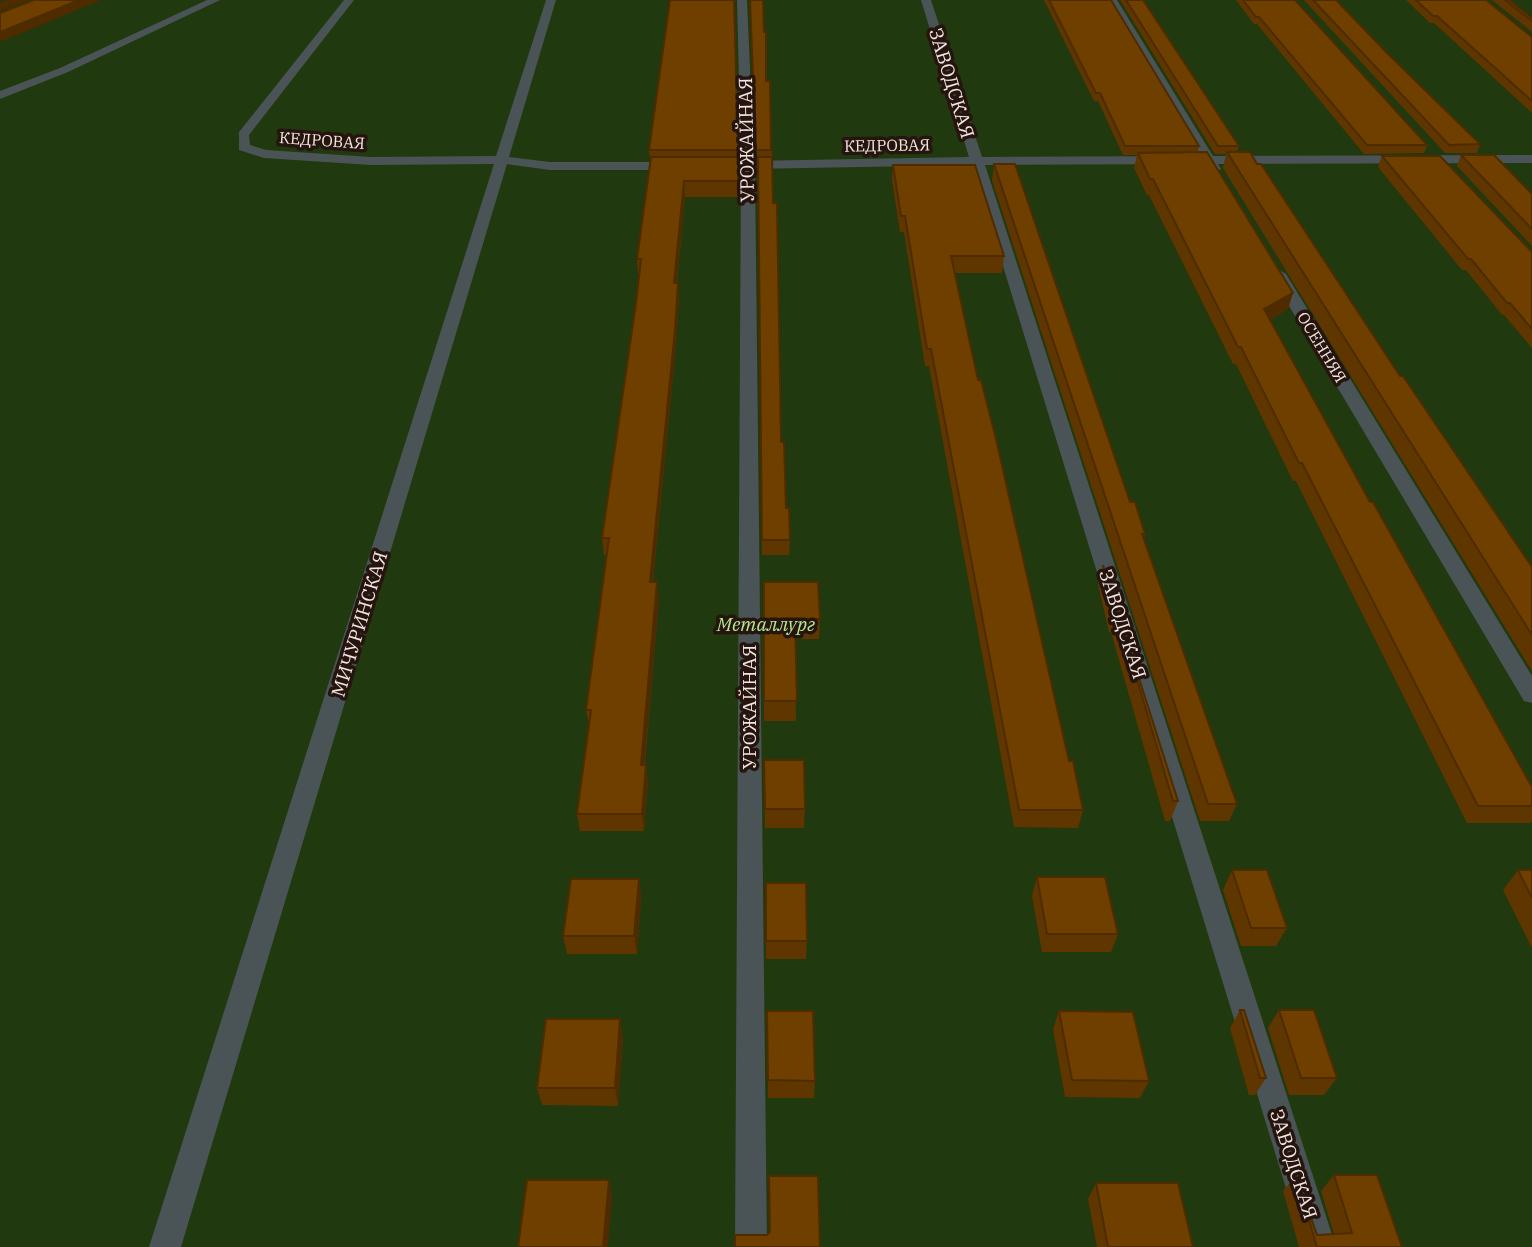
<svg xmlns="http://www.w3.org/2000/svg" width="1532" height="1247" viewBox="0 0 1532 1247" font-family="'IBM Plex Serif',serif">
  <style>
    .green { fill: #21390e }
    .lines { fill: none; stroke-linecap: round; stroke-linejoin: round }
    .street { fill: #4a5457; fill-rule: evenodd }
    .wall { fill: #5f3600 }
    .shaded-wall { fill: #4e2c00 }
    .building { fill: #6f3f00; stroke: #4e2c00; stroke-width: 2 }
    .labels { text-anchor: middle; stroke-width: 7; stroke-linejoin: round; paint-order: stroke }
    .far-street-label { font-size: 16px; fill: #f2e5e1; stroke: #25150e }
    .street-label { font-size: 19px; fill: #f2e5e1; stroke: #25150e }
    .park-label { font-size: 19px; font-style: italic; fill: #b5e993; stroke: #25150e }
  </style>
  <rect width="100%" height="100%" fill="#2f1e17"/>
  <rect class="green" x="0" y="0" width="1532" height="1247"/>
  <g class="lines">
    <g class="street">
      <path d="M207 0H220L68 72 0 99V91L60 68Z"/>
      <path d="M344 0H354L249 135 250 145 266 150 371 157 496 156 546 0H556L509 157 550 162H679L686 166 679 170H550L507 164 181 1247H149L494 164 371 165 264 158 239 150V132Z"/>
      <path d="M737 0H747L754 161 969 157 921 0H931L982 157 1200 156 1107 0H1117L1213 156 1532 155V163L1218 164 1221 169 1214 173 1209 172 1204 164 985 165 1336 1247H1304L972 165 755 169 767 1247H735L741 169 711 170 704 166 711 162 741 161Z"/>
      <path d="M1278 269 1286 274 1532 676V703L1524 701 1270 274Z"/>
    </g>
  </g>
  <g class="wall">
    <path d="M750 0 766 81H770L781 442 786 508 790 540 789 555H762L758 158H757Z"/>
    <path d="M1044 0H1111L1199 146 1197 153 1288 309 1270 320 1370 502 1532 787V821L1530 823H1467L1296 481H1293L1236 364H1233L1149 195H1147L1134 168 1137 155H1123L1098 101H1094Z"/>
    <path d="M1120 0H1143L1239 146 1237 152 1400 376 1532 567V671L1223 168 1226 154H1215Z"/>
    <path d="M1236 0H1295L1427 145 1424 153 1364 154 1257 24H1254Z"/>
    <path d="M1304 0H1336L1387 53 1480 144 1477 153H1445Z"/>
    <path d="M1406 0H1486L1532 37V113L1434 23H1430Z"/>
    <path d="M1492 0H1509L1532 18V32Z"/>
    <path d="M649 150H738V197H685L677 283 679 299 676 346 653 582 659 599 645 765 648 782 644 831H580L577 814 589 725 586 710 607 555H604L602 538 636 303 639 275H638L637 259 651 159H650Z"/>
    <path d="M1461 155 1532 194V246L1457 166Z"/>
    <path d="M1382 156 1532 252V348L1504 315H1502L1466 270H1462L1378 167Z"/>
    <path d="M994 164 1130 502 1145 534 1144 539 1237 804 1229 821H1200L992 180Z"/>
    <path d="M893 165 1004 256 1002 273H955L978 380 1069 761 1083 810 1078 828 1014 827 929 366H925L904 232H900L892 180Z"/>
    <path d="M1103 565 1178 801 1170 821H1165L1111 632H1109L1098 585Z"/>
    <path d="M764 582 820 619 819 639H795L796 721H764Z"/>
    <path d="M764 760 805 809 804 828H765Z"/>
    <path d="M1232 870 1287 928 1276 946H1241L1223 890Z"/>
    <path d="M1518 870H1532V946H1531L1503 890Z"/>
    <path d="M1037 877 1118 934 1111 952H1042L1032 896Z"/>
    <path d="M639 879 641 898 637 954H567L563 936Z"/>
    <path d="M766 883 807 941 806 959H766Z"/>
    <path d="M1240 1010 1266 1078 1255 1095H1249L1230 1028Z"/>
    <path d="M1279 1010 1337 1078 1324 1095H1289L1268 1028Z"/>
    <path d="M767 1011 815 1081 814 1098H768Z"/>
    <path d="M1059 1011 1149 1081 1140 1098 1065 1097 1053 1029Z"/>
    <path d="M623 1037 618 1106 542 1105 537 1088Z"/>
    <path d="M1296 1175 1317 1235 1334 1234 1321 1191 1334 1175 1402 1247H1299L1283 1191Z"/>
    <path d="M1096 1183 1193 1247H1097L1088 1199Z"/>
  </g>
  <g class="shaded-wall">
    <path d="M6 0H29L0 11V2Z"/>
    <path d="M79 0H101L0 42V32Z"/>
    <path d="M684 181 685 197 675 299 674 283Z"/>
    <path d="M678 283 679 299 676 346 651 599 650 582Z"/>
    <path d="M1293 293 1288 309 1259 326 1264 309Z"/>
    <path d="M657 582 659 599 643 782 641 765Z"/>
    <path d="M646 765 648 782 644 831 642 814Z"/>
    <path d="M639 879 641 898 637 954 634 936Z"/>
    <path d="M620 1019 623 1037 618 1106 615 1088Z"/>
    <path d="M609 1180 612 1196 608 1247H603Z"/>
  </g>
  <g class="building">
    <path d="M34 0H79L0 32V13Z"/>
    <path d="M670 0H734L738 150H649Z"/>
    <path d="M750 0H763L764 32H766V81H770L771 150H756Z"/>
    <path d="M1049 0H1111L1199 146H1125L1100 93H1096Z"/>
    <path d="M1126 0H1143L1239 146H1218Z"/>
    <path d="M1243 0H1295L1427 145H1367L1259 17H1256Z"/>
    <path d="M1313 0H1336L1387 53 1480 144 1449 145Z"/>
    <path d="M1416 0H1486L1532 37V101L1437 16H1433Z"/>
    <path d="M1505 0H1509L1532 18V21Z"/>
    <path d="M1207 152 1293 293 1264 309 1370 502H1373L1532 787V806H1478L1302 463H1299L1241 347H1238L1153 179H1150L1138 153Z"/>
    <path d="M1227 152H1250L1257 164H1261L1400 376H1403L1532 567V635Z"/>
    <path d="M1461 155H1494L1532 194V229Z"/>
    <path d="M1382 156H1440L1532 252V329L1510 303H1507L1471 259H1468Z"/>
    <path d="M651 157H738V181H684L674 283H678L675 330 650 582H657L641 765H646L642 814H577L591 710H586L609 538H602L636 303 641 259H637Z"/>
    <path d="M758 157H772L773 203H777L781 442H784L786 508H789L790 540H762Z"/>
    <path d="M994 164H1015L1130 502H1135L1145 534H1142L1237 804H1208Z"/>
    <path d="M893 165H975L1004 256H951L978 380H981L996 439 1069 761H1073L1083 810H1019L931 349H927L905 216H901Z"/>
    <path d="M1103 565 1178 801H1173L1117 612H1114Z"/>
    <path d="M764 582H818L820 619H795L797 701H764Z"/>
    <path d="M764 760H804L805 809H765Z"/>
    <path d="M1232 870H1267L1287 928H1251Z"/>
    <path d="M1518 870H1532V898Z"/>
    <path d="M1037 877H1105L1118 934H1047Z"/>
    <path d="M571 879H639L634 936H563Z"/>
    <path d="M766 883H806L807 941H766Z"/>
    <path d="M1240 1010H1244L1266 1078H1260Z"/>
    <path d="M1279 1010H1314L1337 1078H1301Z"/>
    <path d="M767 1011H813L815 1081 768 1080Z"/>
    <path d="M1059 1011 1133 1012 1149 1081 1072 1080Z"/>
    <path d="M546 1019H620L615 1088H537Z"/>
    <path d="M1296 1175 1317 1235 1352 1233 1334 1175H1377L1402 1247H1317Z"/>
    <path d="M769 1176H818L820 1247H735V1235H767L770 1232Z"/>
    <path d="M527 1180H609L603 1247H518Z"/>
    <path d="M1096 1183H1178L1193 1247H1108Z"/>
  </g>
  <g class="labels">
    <g class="far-street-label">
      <text transform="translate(322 140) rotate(4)" y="6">КЕДРОВАЯ</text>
      <text transform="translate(887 145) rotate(-1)" y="6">КЕДРОВАЯ</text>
      <text transform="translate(1322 347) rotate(59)" y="6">ОСЕННЯЯ</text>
    </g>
    <g class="street-label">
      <text transform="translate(952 83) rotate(73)" y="7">ЗАВОДСКАЯ</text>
      <text transform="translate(746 140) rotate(-91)" y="7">УРОЖАЙНАЯ</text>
      <text transform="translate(359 624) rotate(-73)" y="7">МИЧУРИНСКАЯ</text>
      <text transform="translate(1123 624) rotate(72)" y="7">ЗАВОДСКАЯ</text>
      <text transform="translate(749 707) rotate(-90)" y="7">УРОЖАЙНАЯ</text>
      <text transform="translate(1294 1164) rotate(72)" y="7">ЗАВОДСКАЯ</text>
    </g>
    <g class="park-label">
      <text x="766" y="631">Металлург</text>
    </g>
  </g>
</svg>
